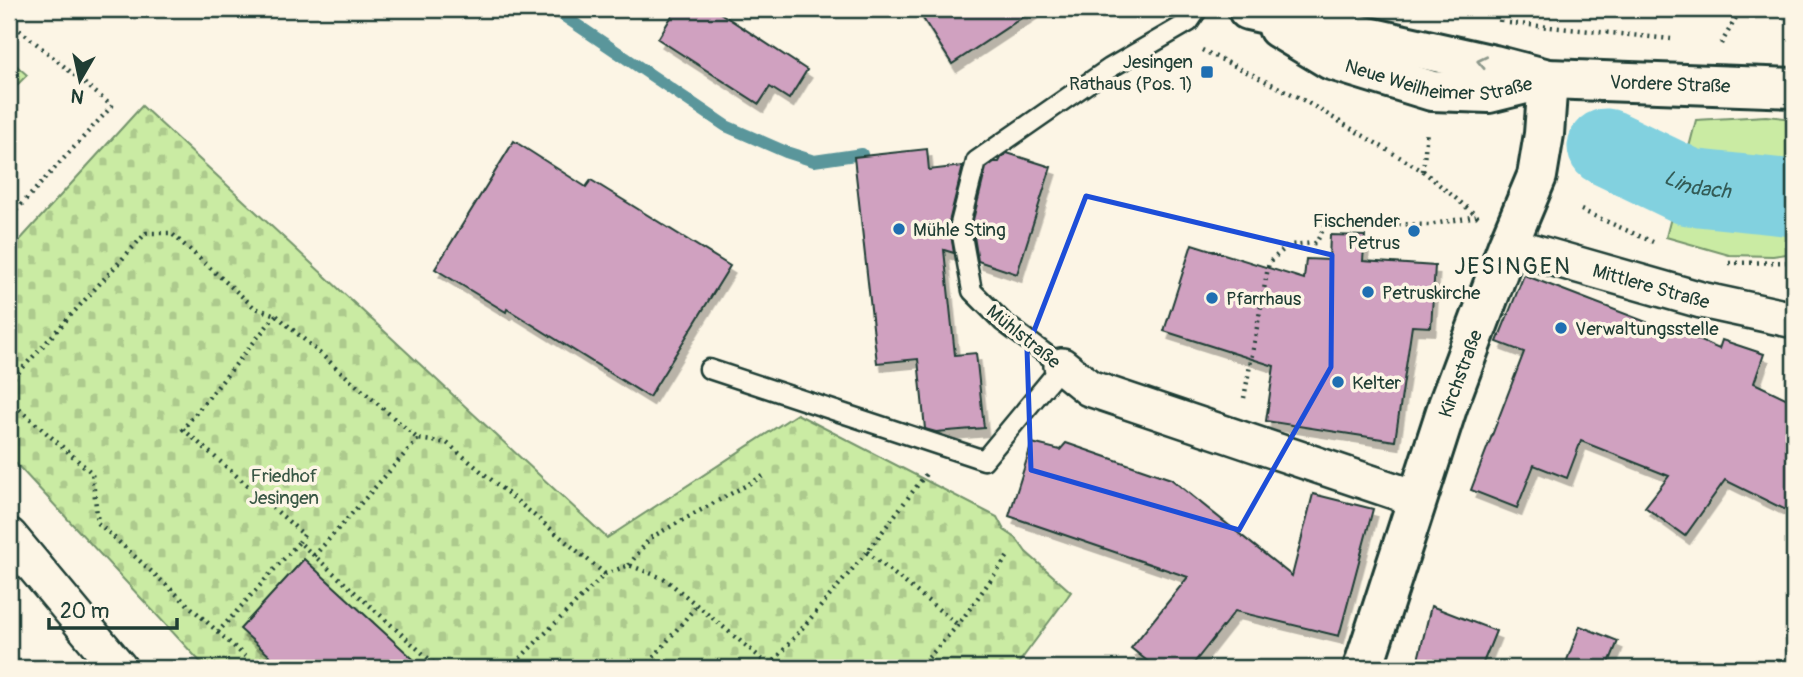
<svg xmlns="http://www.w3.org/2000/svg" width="1803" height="677" viewBox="0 0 1803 677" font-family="Pangolin,sans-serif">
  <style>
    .grass { fill: #caeba3; stroke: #74946c; stroke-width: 2 }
    .cemetery { fill: url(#cemetery-stones); stroke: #74946c; stroke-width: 2 }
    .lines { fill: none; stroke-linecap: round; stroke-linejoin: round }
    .stream { stroke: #5a969b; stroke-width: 12 }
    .river { stroke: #82d1df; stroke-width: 77 }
    .building { fill: #d0a1c0; stroke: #1f3d34; stroke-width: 2; filter: url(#shadow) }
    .lane-casing { stroke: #1f3d34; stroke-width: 23 }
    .street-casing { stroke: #1f3d34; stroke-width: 40 }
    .secondary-casing { stroke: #1f3d34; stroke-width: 44 }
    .path { stroke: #1f3d34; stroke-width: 4.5; stroke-dasharray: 2 5; stroke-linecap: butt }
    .lane { stroke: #fcf5e5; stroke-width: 18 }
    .street { stroke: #fcf5e5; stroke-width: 35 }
    .secondary { stroke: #fcf5e5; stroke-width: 38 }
    .oneway { stroke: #8e998c }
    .marked { fill: none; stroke: #1d4ed8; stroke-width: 5; stroke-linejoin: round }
    .poi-dot { fill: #1f6fb2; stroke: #fcf5e5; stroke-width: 2.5 }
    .labels { text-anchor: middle; stroke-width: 7; stroke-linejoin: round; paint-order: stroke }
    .poi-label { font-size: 19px; fill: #1f3d34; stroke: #fcf5e5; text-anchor: start }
    .street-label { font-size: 19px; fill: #1f3d34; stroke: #fcf5e5 }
    .park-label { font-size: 19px; fill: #395745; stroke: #fcf5e5 }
    .water-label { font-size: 21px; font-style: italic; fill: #335b56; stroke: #fcf5e5 }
    .quarter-label { font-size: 23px; letter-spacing: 2px; fill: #1f3d34; stroke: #fcf5e5 }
  </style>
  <defs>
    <pattern id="cemetery-stones" width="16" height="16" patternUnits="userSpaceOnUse" patternTransform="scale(1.75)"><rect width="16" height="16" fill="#caeba3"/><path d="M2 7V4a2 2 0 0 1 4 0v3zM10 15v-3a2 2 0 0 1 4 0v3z" fill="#adca8d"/></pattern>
    <filter id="shadow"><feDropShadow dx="4.5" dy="8" stdDeviation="0" flood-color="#0004"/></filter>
  </defs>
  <rect width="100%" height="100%" fill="#fcf5e5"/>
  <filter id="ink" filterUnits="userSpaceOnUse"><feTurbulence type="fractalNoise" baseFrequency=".0143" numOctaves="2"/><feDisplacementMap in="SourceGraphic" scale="14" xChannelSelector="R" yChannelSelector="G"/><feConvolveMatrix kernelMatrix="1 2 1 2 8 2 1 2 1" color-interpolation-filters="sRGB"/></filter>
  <g filter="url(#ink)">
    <g class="grass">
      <path d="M9 59 27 75 9 93Z"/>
      <path d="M1766 116 1794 119V253L1773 256 1729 255 1666 237 1696 120Z"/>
    </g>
    <path class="cemetery" d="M142 106 607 538 797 414 997 517 1004 530 1016 538 1026 552 1071 592 1015 668H206L9 456V252Z"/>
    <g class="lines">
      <path class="stream" d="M550 9 558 12 726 126 786 152 814 161 862 154"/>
      <path class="river" id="s1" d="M1606 147 1689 187 1794 198"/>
    </g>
    <g class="building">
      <path d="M676 9H714L807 70 789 99 770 87 759 104 658 39Z"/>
      <path d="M917 9H1035L952 64Z"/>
      <path d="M514 141 586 187 591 180 730 266 649 397 507 309 506 312 435 269Z"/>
      <path d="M927 149 929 170 963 166 949 222 954 253 944 250 955 355 976 353 984 428 936 432 925 429 918 359 877 363 854 157Z"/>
      <path d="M1007 153 1051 167 1017 274 978 261 972 224 986 168 994 162H999L1001 158Z"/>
      <path d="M1330 235 1365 236 1363 261 1435 266 1431 327 1412 326 1395 441 1266 421 1274 366 1164 331 1192 244 1304 279 1306 259 1329 260Z"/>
      <path d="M1524 275 1680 335 1681 332 1719 349 1722 340 1764 354 1754 383 1794 402V514L1725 480 1685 536 1645 507 1669 476 1581 441 1567 478 1534 465 1517 508 1471 490 1524 352 1497 342Z"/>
      <path d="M1032 443 1060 450 1066 443 1171 479 1292 576 1313 494 1373 509 1339 636 1235 611 1190 668H1156L1131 648 1188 577 1009 516Z"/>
      <path d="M304 559 423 668H283L240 629Z"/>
      <path d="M1431 606 1496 631 1481 668H1416Z"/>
      <path d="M1580 626 1618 641 1607 668H1564Z"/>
    </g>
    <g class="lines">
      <defs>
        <path id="lane" d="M709 369 984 460 1062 366 1003 322 972 291 960 224 976 161 1110 68 1189 22 1198 9"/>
        <g id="street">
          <path id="s2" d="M1508 245 1701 300 1794 320"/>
          <path d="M1062 366 1089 388 1418 499"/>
          <path d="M9 536 119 668"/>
        </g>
        <g id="secondary">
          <path id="s3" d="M1248 10 1494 65 1548 79 1794 88"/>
          <path id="s4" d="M1278 28 1331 60 1432 91 1489 93 1542 80"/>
          <path id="s5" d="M1363 668 1448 405 1508 245 1537 176 1544 134 1548 79"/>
        </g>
      </defs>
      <use href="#lane" class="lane-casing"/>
      <use href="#street" class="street-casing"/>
      <use href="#secondary" class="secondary-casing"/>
      <g class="path">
        <path d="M9 21 112 106 9 218"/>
        <path d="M1500 22 1502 9"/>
        <path d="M1509 23 1671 39"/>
        <path d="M1721 44 1741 9"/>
        <path d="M1202 50 1298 97 1423 171 1478 217"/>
        <path d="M1423 171 1427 131"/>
        <path d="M1581 210 1653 242"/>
        <path d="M1729 263 1794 262"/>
        <path d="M276 315 183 429 304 535 299 542"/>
        <path d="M9 383 146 233H171L255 308 276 315 418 439 447 443 605 574"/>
        <path d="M1244 398 1269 262 1289 245 1316 243 1327 222 1429 225 1476 216"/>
        <path d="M9 400 92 473 98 523 218 632 299 542 439 668"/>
        <path d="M867 552 958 625"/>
        <path d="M314 556 418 439"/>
        <path d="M629 565 650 538 765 475"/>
        <path d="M218 632 258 668"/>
        <path d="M770 666 867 552 926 474"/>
        <path d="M510 668 605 574 629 565 665 579 773 668"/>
        <path d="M645 668 697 605"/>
        <path d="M919 668 958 625 1008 556"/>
      </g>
      <use href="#lane" class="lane"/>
      <use href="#street" class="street"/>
      <use href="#secondary" class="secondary"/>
    </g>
    <defs><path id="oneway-chevron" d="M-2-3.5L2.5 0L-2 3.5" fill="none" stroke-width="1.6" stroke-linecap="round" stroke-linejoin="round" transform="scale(1.75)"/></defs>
    <use class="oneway" href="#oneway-chevron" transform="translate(1482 62) rotate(-168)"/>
  </g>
  <path class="marked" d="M1086 196 1332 255 1331 367 1239 530 1031 470 1027 349Z"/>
  <g class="poi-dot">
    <rect x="1200" y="65" width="14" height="14" rx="3.5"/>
    <circle cx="899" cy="229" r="7"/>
    <circle cx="1414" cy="231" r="7"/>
    <circle cx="1368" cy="292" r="7"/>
    <circle cx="1212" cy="298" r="7"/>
    <circle cx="1561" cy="328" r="7"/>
    <circle cx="1338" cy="382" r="7"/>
  </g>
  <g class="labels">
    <g class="poi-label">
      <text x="1193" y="68" text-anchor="end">Jesingen<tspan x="1193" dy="22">Rathaus (Pos. 1)</tspan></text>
      <text x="1400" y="227" text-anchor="end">Fischender<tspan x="1400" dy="22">Petrus</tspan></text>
      <text x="913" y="236">Mühle Sting</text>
      <text x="1382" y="299">Petruskirche</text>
      <text x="1226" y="305">Pfarrhaus</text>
      <text x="1575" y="335">Verwaltungsstelle</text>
      <text x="1352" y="389">Kelter</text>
    </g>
    <g class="street-label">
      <text dy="7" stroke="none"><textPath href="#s4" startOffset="173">Neue Weilheimer Straße</textPath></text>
      <text dy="7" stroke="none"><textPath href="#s3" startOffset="430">Vordere Straße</textPath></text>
      <text dy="7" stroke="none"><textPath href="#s2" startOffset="149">Mittlere Straße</textPath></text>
      <text transform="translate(1024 336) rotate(39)" y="7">Mühlstraße</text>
      <text dy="7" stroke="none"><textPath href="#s5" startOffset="310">Kirchstraße</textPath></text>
    </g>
    <g class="park-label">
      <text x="284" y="482">Friedhof<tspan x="284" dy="22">Jesingen</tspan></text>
    </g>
    <g class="water-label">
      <text dy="7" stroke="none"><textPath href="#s1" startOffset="100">Lindach</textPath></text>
    </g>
    <g class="quarter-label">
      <text x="1513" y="274">JESINGEN</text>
    </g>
  </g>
  <rect width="1803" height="677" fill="none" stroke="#fcf5e5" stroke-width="35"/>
  <rect x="18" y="18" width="1768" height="642" fill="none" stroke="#1f3d34" stroke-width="2.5" filter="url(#ink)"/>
  <g transform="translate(80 80) rotate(189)" stroke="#fcf5e5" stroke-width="5" paint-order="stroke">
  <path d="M0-5L12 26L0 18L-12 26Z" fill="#1f3d34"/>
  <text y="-10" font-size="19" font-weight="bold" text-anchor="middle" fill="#1f3d34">N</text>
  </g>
  <path d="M49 618v10h128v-10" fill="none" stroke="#1f3d34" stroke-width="3.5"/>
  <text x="60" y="618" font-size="21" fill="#1f3d34" stroke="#fcf5e5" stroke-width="5" paint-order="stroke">20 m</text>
</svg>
